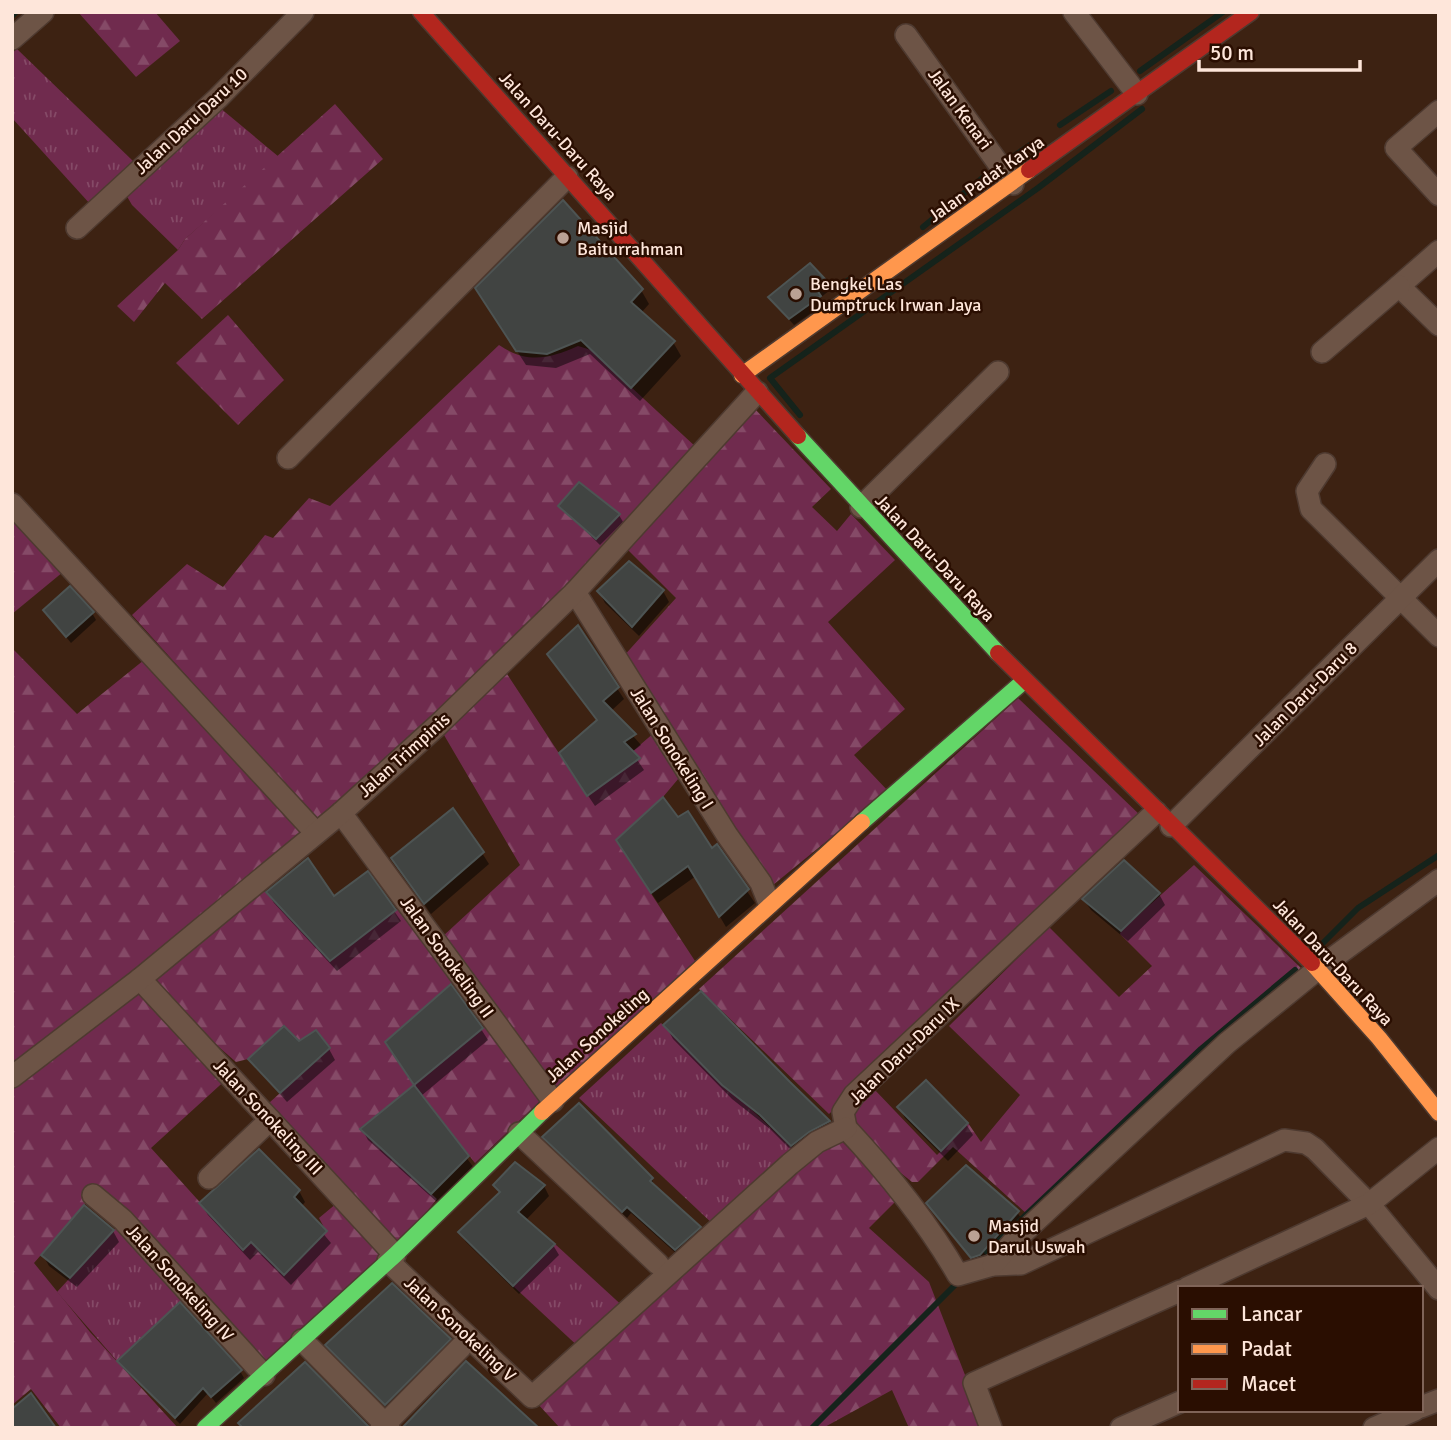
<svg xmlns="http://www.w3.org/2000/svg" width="1451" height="1440" viewBox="0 0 1451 1440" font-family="Signika,sans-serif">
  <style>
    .grass { fill: url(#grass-tufts) }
    .forest { fill: url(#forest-firs) }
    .shadow { fill: #0007 }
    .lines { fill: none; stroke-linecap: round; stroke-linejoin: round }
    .stream { stroke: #15231b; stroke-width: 6 }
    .building { fill: #414442; stroke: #4d5453; stroke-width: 2 }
    .street-casing { stroke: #4e3a30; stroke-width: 24 }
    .fast-casing { stroke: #4e3a30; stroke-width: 19 }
    .slow-casing { stroke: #4e3a30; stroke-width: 19 }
    .jam-casing { stroke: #4e3a30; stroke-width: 19 }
    .street { stroke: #6d5446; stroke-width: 21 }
    .fast { stroke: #63d668; stroke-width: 16 }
    .slow { stroke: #ff974d; stroke-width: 16 }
    .jam { stroke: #b3261e; stroke-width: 16 }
    .poi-dot { fill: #baa194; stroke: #2a0e01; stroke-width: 2.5 }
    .labels { text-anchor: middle; stroke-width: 5; stroke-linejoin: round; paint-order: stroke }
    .street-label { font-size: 18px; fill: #fee6da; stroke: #2a0e01 }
    .poi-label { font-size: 18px; fill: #fee6da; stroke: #2a0e01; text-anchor: start }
  </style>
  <defs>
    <pattern id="grass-tufts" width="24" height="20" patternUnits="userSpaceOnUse" patternTransform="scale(1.75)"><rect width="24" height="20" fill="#702b4e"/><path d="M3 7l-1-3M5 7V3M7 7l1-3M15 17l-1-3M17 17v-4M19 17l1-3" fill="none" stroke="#854a67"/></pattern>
    <pattern id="forest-firs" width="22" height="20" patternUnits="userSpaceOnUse" patternTransform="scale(1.75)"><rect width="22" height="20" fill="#702b4e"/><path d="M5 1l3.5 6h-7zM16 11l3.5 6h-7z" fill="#854a67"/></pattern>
  </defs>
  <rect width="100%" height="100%" fill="#3d2212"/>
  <g class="grass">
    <path d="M17 49 133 161 91 205 12 118V53Z"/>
    <path d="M219 107 279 157 185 239 178 250 132 205 125 193Z"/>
    <path d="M661 1023 795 1151 715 1226 579 1098Z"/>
    <path d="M123 1220 189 1295 117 1361 57 1292Z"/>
    <path d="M555 1244 627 1310 582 1350 513 1286Z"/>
  </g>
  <g class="forest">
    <path d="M78 12H155L180 41 136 77Z"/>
    <path d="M335 104 383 159 202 319 165 283 134 322 117 306 178 250 185 239Z"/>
    <path d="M228 315 284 380 238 425 176 363Z"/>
    <path d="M499 345C527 364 549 359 578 346L591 350 697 448 573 587 318 822 132 615 187 564 223 587 265 535 273 538 309 498 330 506Z"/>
    <path d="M754 408 831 489 812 507 837 531 851 514 895 560 828 622 905 709 854 755 888 791 773 885 622 658 676 598 625 547Z"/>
    <path d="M15 519 63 572 12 614V521Z"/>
    <path d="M12 648 77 714 144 660 305 829 134 976 12 1067Z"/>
    <path d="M505 671 587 796 639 758 633 751 655 732 684 772 663 797 616 840 695 961 555 1090 442 937 520 865 444 735Z"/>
    <path d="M1018 698 1142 817 829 1114 699 989Z"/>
    <path d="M1194 865 1302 969 1028 1215 953 1147 918 1182H912L876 1153 849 1119 874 1089 937 1155 968 1123 981 1142 1020 1095 949 1026 1049 927 1119 997 1152 966 1120 934 1121 931Z"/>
    <path d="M252 885 264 891 330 961 397 909 453 982 385 1042 414 1085 487 1025 544 1097 475 1163 415 1086 360 1128 437 1199 397 1248 269 1103 330 1048 316 1030 299 1041 283 1026 248 1059 236 1062 148 985 230 1076 151 1148 243 1250 258 1235 284 1274 326 1231 319 1218 337 1203 385 1252 263 1364 93 1195 34 1263 90 1332 178 1428H61L31 1389 12 1405V1086Z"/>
    <path d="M836 1136 900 1197 869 1228 929 1282 984 1424 975 1428H909L892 1390 823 1428H560L536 1402Z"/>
  </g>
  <g class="shadow">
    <path d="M826 283 830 290 820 298 824 304 794 325 775 304Z"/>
    <path d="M641 290 649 304 641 313 673 342 681 356 640 401 590 354 556 368 526 365 486 303Z"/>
    <path d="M560 506 619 515 623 522 600 545Z"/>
    <path d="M663 591 669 602 639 636 605 603 599 592Z"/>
    <path d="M45 611 92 613 96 620 71 643Z"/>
    <path d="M577 627 624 699 611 711 641 745 632 752 644 770 595 806 567 764 598 721 549 654Z"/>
    <path d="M678 819 711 851 717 847 755 903 726 927 696 876 658 903 624 852Z"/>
    <path d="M482 853 489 864 431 914 393 859Z"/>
    <path d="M268 893 333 898 394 911 401 921 337 971 274 903Z"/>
    <path d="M1159 894 1165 905 1128 941 1091 910 1084 900Z"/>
    <path d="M701 993 829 1122 837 1135 800 1159 770 1129 732 1099 673 1039 666 1026Z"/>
    <path d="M481 1029 488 1040 421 1096 474 1168 438 1203 368 1140 362 1129 416 1086 393 1053Z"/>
    <path d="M298 1043 329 1049 335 1060 287 1102 250 1059Z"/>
    <path d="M899 1107 966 1124 973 1135 948 1161 905 1118Z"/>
    <path d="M544 1137 652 1179 654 1187 704 1235 679 1256 631 1213 627 1218Z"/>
    <path d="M495 1185 544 1186 549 1196 525 1221 553 1245 559 1255 519 1294 466 1242 460 1233 500 1194Z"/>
    <path d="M299 1191 305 1202 301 1207 331 1243 291 1285 258 1252 250 1260 208 1215 201 1204Z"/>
    <path d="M928 1203 1017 1212 1024 1223 979 1268Z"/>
    <path d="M113 1231 119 1242 77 1287 49 1266 43 1255Z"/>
    <path d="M450 1340 454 1347 390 1411 328 1345Z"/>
    <path d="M119 1362 240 1371 244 1378 216 1403 208 1393 180 1424Z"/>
  </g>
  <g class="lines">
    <g class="stream">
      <path d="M12 16 16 12"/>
      <path d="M1140 71 1223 12"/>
      <path d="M1060 125 1111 91"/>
      <path d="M1014 156 1030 145"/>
      <path d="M923 227 986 175"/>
      <path d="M839 286 852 278"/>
      <path d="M800 415 770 378 1038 188 1142 109"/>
      <path d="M1320 946 1358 908 1439 855"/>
      <path d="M987 1252 1201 1049 1295 970"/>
      <path d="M812 1428 959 1281"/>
    </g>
  </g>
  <g class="building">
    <path d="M563 200 643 289 631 302 675 341 631 388 581 340 547 354 516 351 475 288Z"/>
    <path d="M810 263 828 282 817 290 821 296 789 319 768 297Z"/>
    <path d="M579 482 620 514 596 539 558 506Z"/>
    <path d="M629 561 664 590 632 627 597 591Z"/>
    <path d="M70 586 94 612 66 637 43 610Z"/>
    <path d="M578 625 619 687 603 701 636 734 624 742 640 758 587 796 559 753 597 720 547 654Z"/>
    <path d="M663 797 678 817 688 811 712 848 717 844 749 889 719 917 688 866 651 893 616 840Z"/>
    <path d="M453 808 484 852 424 904 391 858Z"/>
    <path d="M308 858 334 896 368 871 396 910 330 961 266 892Z"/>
    <path d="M1124 860 1160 893 1121 931 1082 899Z"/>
    <path d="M451 984 483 1028 414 1085 385 1042Z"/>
    <path d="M701 991 790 1082 830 1121 809 1132 791 1146 760 1115 722 1085 663 1025Z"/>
    <path d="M284 1026 299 1041 316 1030 330 1048 280 1093 248 1059Z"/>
    <path d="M926 1080 968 1123 941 1151 897 1107Z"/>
    <path d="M414 1085 469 1156 431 1194 360 1129Z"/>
    <path d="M579 1103 653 1178 650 1181 701 1227 675 1250 627 1207 622 1212 542 1137Z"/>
    <path d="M259 1149 300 1190 294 1197 327 1231 284 1275 251 1242 243 1250 199 1203Z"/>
    <path d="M515 1162 545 1185 518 1212 555 1244 513 1286 458 1232 500 1192 493 1185Z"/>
    <path d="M966 1165 1019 1211 980 1255 971 1258 926 1203Z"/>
    <path d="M84 1205 114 1230 70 1278 41 1255Z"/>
    <path d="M392 1283 451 1339 385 1405 325 1345Z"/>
    <path d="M180 1302 242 1370 211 1397 203 1388 175 1418 117 1361Z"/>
    <path d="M466 1361 539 1428H402Z"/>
    <path d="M305 1362 368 1426V1428H243L238 1423Z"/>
    <path d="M31 1393 56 1428H12V1409Z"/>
  </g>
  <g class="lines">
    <defs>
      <g id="street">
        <path d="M1074 12 1137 94"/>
        <path d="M906 35 1013 184"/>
        <path d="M12 39 43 12"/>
        <path d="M1439 111 1396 148 1439 195"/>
        <path d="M77 228 218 98 303 12"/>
        <path d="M1439 251 1399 286 1439 325"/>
        <path d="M1322 352 1399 286"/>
        <path d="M288 458 567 177"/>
        <path d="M1325 464 1307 491 1311 509 1439 636"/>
        <path d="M12 504 316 833"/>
        <path d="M861 507 998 372"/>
        <path d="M575 592 727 835 761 883 769 903"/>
        <path d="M341 813 553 1101"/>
        <path d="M1171 826 1439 560"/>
        <path d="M140 979 395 1255"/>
        <path d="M12 1077 140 979 341 813 438 725 575 592 757 392"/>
        <path d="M846 1128C887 1172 928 1223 958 1275L993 1265 1021 1264 1284 1140 1306 1143 1315 1149 1369 1204 1439 1289"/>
        <path d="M846 1128 843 1112 854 1095 1156 812"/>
        <path d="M519 1133 658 1264"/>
        <path d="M209 1178 270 1120"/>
        <path d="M93 1195 123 1220 264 1375"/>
        <path d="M388 1261 532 1397 790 1164 817 1142 846 1128"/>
        <path d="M993 1265 1012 1243 1227 1043 1318 969 1439 880"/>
        <path d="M1187 1288 1369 1204 1439 1148"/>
        <path d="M302 1340 389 1428"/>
        <path d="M1421 1407 1439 1400"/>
        <path d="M381 1428 461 1347"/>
        <path d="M991 1428 974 1383 1180 1291"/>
        <path d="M1121 1428 1180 1402"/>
        <path d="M1374 1428 1415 1410"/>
      </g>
      <g id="fast">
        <path d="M798 436 998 653"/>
        <path d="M862 822 1024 681"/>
        <path d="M205 1428 395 1255 542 1112"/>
      </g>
      <g id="slow">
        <path d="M742 375 1029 170"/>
        <path d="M1312 963 1379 1038 1439 1113"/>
        <path d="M542 1112 862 822"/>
      </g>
      <g id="jam">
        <path d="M421 12 798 436"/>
        <path d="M1029 170 1251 12"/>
        <path d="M998 653 1312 963"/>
      </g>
    </defs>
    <use href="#street" class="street-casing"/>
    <use href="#fast" class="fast-casing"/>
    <use href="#slow" class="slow-casing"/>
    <use href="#jam" class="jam-casing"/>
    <use href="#street" class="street"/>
    <use href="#fast" class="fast"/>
    <use href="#slow" class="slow"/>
    <use href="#jam" class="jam"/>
  </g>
  <g class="poi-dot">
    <circle cx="563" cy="238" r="7"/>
    <circle cx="796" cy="294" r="7"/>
    <circle cx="974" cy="1236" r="7"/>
  </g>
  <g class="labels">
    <g class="street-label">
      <text transform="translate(960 109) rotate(54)" y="6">Jalan Kenari</text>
      <text transform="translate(191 121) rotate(-43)" y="6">Jalan Daru Daru 10</text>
      <text transform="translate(558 136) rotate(48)" y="6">Jalan Daru-Daru Raya</text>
      <text transform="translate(986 179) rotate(-35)" y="6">Jalan Padat Karya</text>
      <text transform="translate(935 558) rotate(47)" y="6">Jalan Daru-Daru Raya</text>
      <text transform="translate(1305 694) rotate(-45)" y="6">Jalan Daru-Daru 8</text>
      <text transform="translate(672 748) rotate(58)" y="6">Jalan Sonokeling I</text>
      <text transform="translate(404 755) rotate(-42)" y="6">Jalan Trimpinis</text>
      <text transform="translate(447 957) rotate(54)" y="6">Jalan Sonokeling II</text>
      <text transform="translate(1333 962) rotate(47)" y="6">Jalan Daru-Daru Raya</text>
      <text transform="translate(597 1035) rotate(-42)" y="6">Jalan Sonokeling</text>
      <text transform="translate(904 1051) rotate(-44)" y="6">Jalan Daru-Daru IX</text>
      <text transform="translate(268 1117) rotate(47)" y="6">Jalan Sonokeling III</text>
      <text transform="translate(180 1283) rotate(48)" y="6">Jalan Sonokeling IV</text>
      <text transform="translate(460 1329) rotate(43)" y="6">Jalan Sonokeling V</text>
    </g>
    <g class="poi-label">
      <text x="577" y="234">Masjid<tspan x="577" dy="21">Baiturrahman</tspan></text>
      <text x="810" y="290">Bengkel Las<tspan x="810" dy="21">Dumptruck Irwan Jaya</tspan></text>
      <text x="988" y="1232">Masjid<tspan x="988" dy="21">Darul Uswah</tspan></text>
    </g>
  </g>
  <rect width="1451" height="1440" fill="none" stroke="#fee6da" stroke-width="28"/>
  <rect x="1178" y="1286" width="245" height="126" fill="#2a0e01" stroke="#7f6458" stroke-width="2"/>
  <rect x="1192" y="1309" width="35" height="10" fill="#63d668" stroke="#7f6458" stroke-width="2"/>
  <text x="1241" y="1321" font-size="21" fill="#fee6da">Lancar</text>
  <rect x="1192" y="1344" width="35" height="10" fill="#ff974d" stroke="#7f6458" stroke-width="2"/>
  <text x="1241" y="1356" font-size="21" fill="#fee6da">Padat</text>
  <rect x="1192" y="1379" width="35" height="10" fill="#b3261e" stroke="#7f6458" stroke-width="2"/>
  <text x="1241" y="1391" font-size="21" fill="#fee6da">Macet</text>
  <path d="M1199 60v10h161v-10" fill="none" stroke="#fee6da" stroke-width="3.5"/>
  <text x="1210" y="60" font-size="21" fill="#fee6da" stroke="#2a0e01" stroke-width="5" paint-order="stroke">50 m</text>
</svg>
